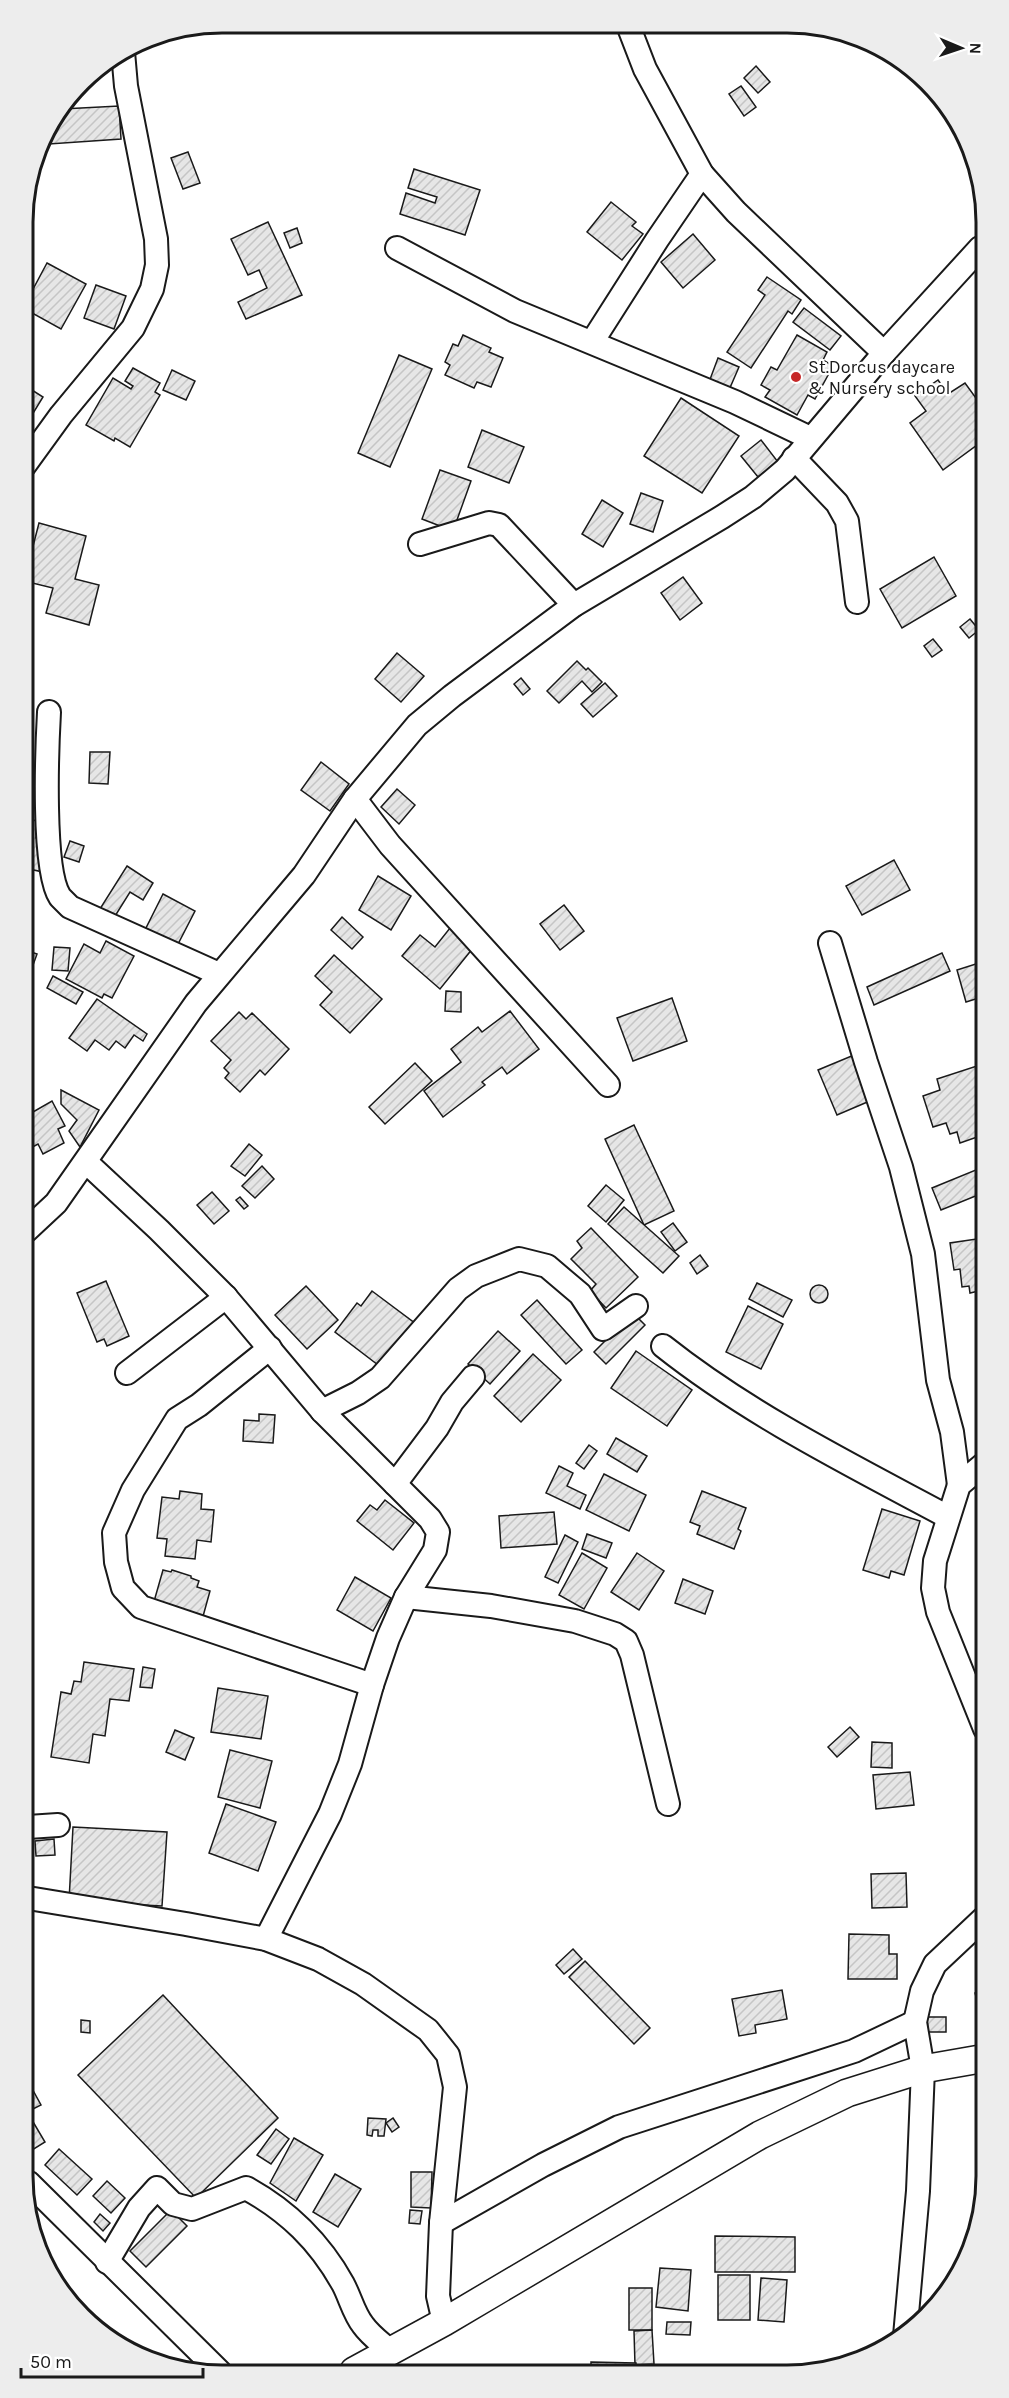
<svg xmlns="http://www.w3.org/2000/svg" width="1009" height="2398" viewBox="0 0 1009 2398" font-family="Karla,sans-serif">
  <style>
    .building { fill: url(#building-hatch); stroke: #1a1a1a; stroke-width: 1.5 }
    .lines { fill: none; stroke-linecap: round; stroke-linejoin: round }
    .minor-casing { stroke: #1a1a1a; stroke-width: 26 }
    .tertiary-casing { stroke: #1a1a1a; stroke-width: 30 }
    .minor { stroke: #fff; stroke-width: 22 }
    .tertiary { stroke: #fff; stroke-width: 27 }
    .poi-dot { fill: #c62828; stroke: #fff; stroke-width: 2 }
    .labels { text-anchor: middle; stroke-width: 4.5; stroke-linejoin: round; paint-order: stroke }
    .poi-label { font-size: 18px; fill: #1a1a1a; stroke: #fff; text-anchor: start }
    .rim { fill: none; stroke: #1a1a1a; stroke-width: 3 }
  </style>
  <defs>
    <pattern id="building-hatch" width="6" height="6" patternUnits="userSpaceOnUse" patternTransform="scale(1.5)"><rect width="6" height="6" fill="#e6e6e6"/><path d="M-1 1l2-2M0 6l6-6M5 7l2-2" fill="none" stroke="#c5c5c5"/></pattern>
  </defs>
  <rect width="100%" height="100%" fill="#fff"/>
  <g class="building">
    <path d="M756 66 770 82 758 93 744 78Z"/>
    <path d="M741 86 756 107 744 116 729 94Z"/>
    <path d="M119 106 121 139 49 144 48 128 62 109Z"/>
    <path d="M188 152 200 183 183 189 171 158Z"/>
    <path d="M414 169 480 190 465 235 400 214 406 193 435 203 437 197 408 188Z"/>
    <path d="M611 202 636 222 632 226 643 234 622 260 587 232Z"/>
    <path d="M268 222 302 295 246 319 238 302 267 288 259 270 248 275 231 239Z"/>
    <path d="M297 228 302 243 290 248 284 233Z"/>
    <path d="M693 234 715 260 683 288 661 262Z"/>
    <path d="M47 263 86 284 61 329 23 308Z"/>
    <path d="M767 277 801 300 792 314 788 311 751 368 727 352 765 295 758 290Z"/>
    <path d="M96 285 126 296 114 329 84 318Z"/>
    <path d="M804 308 841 336 830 350 793 322Z"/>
    <path d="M463 335 491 348 489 352 503 358 491 387 477 382 474 388 445 375 450 365 445 362 453 344 458 346Z"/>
    <path d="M797 335 827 352 823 360 833 366 815 399 808 395 797 415 765 397 770 390 761 385 771 367 777 370Z"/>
    <path d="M399 355 432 369 390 467 358 453Z"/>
    <path d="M718 358 739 367 729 390 709 382Z"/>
    <path d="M133 368 160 383 155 392 160 395 130 447 115 438 114 441 86 425 113 378 131 389 133 386 125 381Z"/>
    <path d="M172 370 195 381 186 400 163 390Z"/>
    <path d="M938 380 948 394 965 383 981 405V442L943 470 910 423 926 411 915 396Z"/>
    <path d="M24 385 43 397 24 428Z"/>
    <path d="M681 398 739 436 702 493 644 456Z"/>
    <path d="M482 430 524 447 509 483 468 467Z"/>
    <path d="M761 440 778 462 758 477 741 456Z"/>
    <path d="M440 470 471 481 453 531 422 519Z"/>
    <path d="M641 493 663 501 653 532 630 524Z"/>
    <path d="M602 500 623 513 603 547 582 534Z"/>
    <path d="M39 523 86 536 75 579 99 585 89 625 46 613 53 588 24 581Z"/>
    <path d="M934 557 956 596 902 628 880 589Z"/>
    <path d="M683 577 702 603 680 620 661 593Z"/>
    <path d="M970 619 979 630 969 638 960 627Z"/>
    <path d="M933 639 942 650 932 657 924 646Z"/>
    <path d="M397 653 424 676 401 702 375 679Z"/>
    <path d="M577 661 586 670 588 668 602 682 592 692 582 681 559 703 547 691Z"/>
    <path d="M521 678 530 689 523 695 514 684Z"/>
    <path d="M605 683 617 696 593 717 581 704Z"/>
    <path d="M90 752H110L108 784 89 783Z"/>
    <path d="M321 762 349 784 330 811 301 790Z"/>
    <path d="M397 789 415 805 399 824 381 807Z"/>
    <path d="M25 819 39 821 36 838 48 840 43 872 29 869 28 873H25Z"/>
    <path d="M70 841 84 846 79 862 64 857Z"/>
    <path d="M894 860 910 890 862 915 846 886Z"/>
    <path d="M127 866 153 883 143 900 130 892 112 921 98 912Z"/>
    <path d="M378 876 411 896 391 930 359 910Z"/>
    <path d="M163 894 195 911 177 946 145 930Z"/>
    <path d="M564 905 584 931 560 950 540 924Z"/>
    <path d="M342 917 363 937 352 949 331 930Z"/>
    <path d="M450 928 473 948 440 989 402 956 420 935 435 947Z"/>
    <path d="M106 941 134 956 112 998 104 994 102 998 66 979 84 944 100 953Z"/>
    <path d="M54 947 70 948 68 971 52 970Z"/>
    <path d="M25 950 37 954 27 982 25 981Z"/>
    <path d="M942 953 950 971 874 1005 867 987Z"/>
    <path d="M334 955 382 999 350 1033 320 1005 332 992 315 976Z"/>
    <path d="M982 962V997L966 1002 957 970Z"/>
    <path d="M53 976 83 992 76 1004 47 988Z"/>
    <path d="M446 991 461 992V1012L445 1011Z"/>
    <path d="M672 998 687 1041 633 1061 617 1018Z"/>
    <path d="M97 999 147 1034 143 1041 134 1035 125 1048 116 1041 109 1050 95 1040 87 1051 69 1038Z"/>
    <path d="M510 1011 539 1049 507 1074 502 1067 482 1082 485 1085 443 1117 424 1091 461 1062 451 1049 478 1027 482 1032Z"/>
    <path d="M239 1012 246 1019 252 1013 289 1049 265 1075 260 1070 240 1092 225 1078 229 1073 224 1068 231 1060 211 1041Z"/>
    <path d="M854 1055 872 1100 837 1115 818 1070Z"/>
    <path d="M415 1063 432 1081 385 1124 369 1107Z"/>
    <path d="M983 1064V1135L960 1143 957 1132 950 1134 946 1123 933 1127 923 1096 940 1090 937 1079Z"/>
    <path d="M61 1090 99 1110 80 1147 69 1131 77 1120 61 1104Z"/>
    <path d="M52 1101 65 1126 58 1129 64 1143 43 1154 38 1144 27 1150 26 1116Z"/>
    <path d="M634 1125 674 1211 644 1225 605 1139Z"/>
    <path d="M249 1144 262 1155 245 1176 231 1166Z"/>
    <path d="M262 1166 274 1179 255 1198 242 1186Z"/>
    <path d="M983 1167V1193L941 1210 932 1188Z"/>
    <path d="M606 1185 624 1200 606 1222 588 1206Z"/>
    <path d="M212 1192 229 1211 214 1224 197 1205Z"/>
    <path d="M240 1197 248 1206 244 1209 236 1200Z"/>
    <path d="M624 1207 679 1256 663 1273 608 1224Z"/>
    <path d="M673 1223 687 1242 675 1251 661 1232Z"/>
    <path d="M591 1228 638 1277 606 1308 590 1291 596 1284 571 1259 582 1248 577 1241Z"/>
    <path d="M983 1238V1290L970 1293 969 1286 962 1287 960 1269 954 1270 950 1243Z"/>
    <path d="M700 1255 708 1266 697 1274 690 1263Z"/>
    <path d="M106 1281 129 1336 107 1346 104 1339 97 1342 77 1293Z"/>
    <path d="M757 1283 792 1300 783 1317 749 1299Z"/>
    <circle cx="819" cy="1294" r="9"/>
    <path d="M306 1286 338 1320 307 1349 275 1315Z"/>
    <path d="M372 1291 416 1324 382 1368 335 1332 357 1303 361 1306Z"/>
    <path d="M537 1300 582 1350 566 1364 521 1315Z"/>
    <path d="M748 1306 783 1324 761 1369 726 1352Z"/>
    <path d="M633 1313 645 1325 606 1364 594 1352Z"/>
    <path d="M498 1331 520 1351 490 1384 468 1364Z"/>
    <path d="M636 1351 692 1390 667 1426 611 1388Z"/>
    <path d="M533 1354 561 1380 521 1422 494 1396Z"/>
    <path d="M259 1414 275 1415 273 1443 243 1441 244 1420 259 1421Z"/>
    <path d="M616 1438 647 1456 637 1472 607 1454Z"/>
    <path d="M589 1445 597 1451 584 1469 576 1463Z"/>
    <path d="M559 1466 573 1473 567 1486 586 1495 580 1509 546 1493Z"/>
    <path d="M604 1474 646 1495 629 1531 586 1510Z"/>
    <path d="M180 1491 202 1494 201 1509 214 1510 211 1542 197 1540 195 1559 165 1556 167 1539 157 1538 162 1497 179 1499Z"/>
    <path d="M702 1491 746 1508 738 1529 741 1531 734 1549 697 1534 700 1526 690 1522Z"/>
    <path d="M385 1500 414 1523 393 1550 357 1521 370 1505 377 1510Z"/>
    <path d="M882 1509 920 1521 904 1575 891 1571 889 1578 863 1570Z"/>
    <path d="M554 1512 557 1544 501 1548 499 1516Z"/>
    <path d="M587 1534 612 1543 606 1558 582 1549Z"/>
    <path d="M565 1535 578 1542 558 1583 545 1577Z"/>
    <path d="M582 1553 607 1568 584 1609 559 1595Z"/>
    <path d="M637 1553 664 1571 639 1610 611 1592Z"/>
    <path d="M163 1570 171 1572 172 1570 191 1576V1578L199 1581 197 1587 210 1591 202 1620 153 1605Z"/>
    <path d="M355 1577 391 1598 373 1631 337 1610Z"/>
    <path d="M683 1579 713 1591 705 1614 675 1603Z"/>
    <path d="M84 1662 134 1669 129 1701 110 1699 105 1736 93 1734 89 1763 51 1757 61 1692 71 1694 74 1681 81 1682Z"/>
    <path d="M143 1667 155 1669 152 1688 140 1687Z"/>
    <path d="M218 1688 268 1696 261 1739 211 1732Z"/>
    <path d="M850 1727 859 1737 837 1757 828 1747Z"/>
    <path d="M175 1730 194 1738 185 1760 166 1752Z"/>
    <path d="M872 1742 892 1743V1768L871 1767Z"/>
    <path d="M230 1750 272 1761 260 1808 218 1797Z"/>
    <path d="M910 1772 914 1805 876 1809 873 1775Z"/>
    <path d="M226 1804 276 1822 258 1871 209 1853Z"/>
    <path d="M73 1827 167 1832 162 1906 69 1901Z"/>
    <path d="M54 1839 55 1855 36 1856 35 1841Z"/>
    <path d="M906 1873 907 1907 872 1908 871 1874Z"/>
    <path d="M849 1934 889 1935V1954H897V1979H848Z"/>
    <path d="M573 1949 582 1959 564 1974 556 1965Z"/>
    <path d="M585 1961 650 2028 634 2044 569 1977Z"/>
    <path d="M782 1990 787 2019 755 2025 756 2033 739 2036 732 1999Z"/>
    <path d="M985 1990 986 2010 980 2012 975 1993Z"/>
    <path d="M163 1995 278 2118 196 2198 78 2075Z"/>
    <path d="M927 2017H946V2032H928Z"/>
    <path d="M81 2020 90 2021V2033L81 2032Z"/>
    <path d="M29 2083 41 2105 29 2111Z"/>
    <path d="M29 2115 45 2142 29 2152Z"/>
    <path d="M368 2118 386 2119 384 2136H378V2130H373L372 2136 367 2135Z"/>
    <path d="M393 2118 399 2127 392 2132 386 2123Z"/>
    <path d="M276 2129 289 2139 271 2164 257 2155Z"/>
    <path d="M294 2138 323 2155 296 2201 270 2183Z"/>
    <path d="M59 2149 92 2179 77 2195 45 2165Z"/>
    <path d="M411 2172H432L431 2208 411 2207Z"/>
    <path d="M335 2174 361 2189 338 2227 313 2212Z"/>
    <path d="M107 2181 125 2198 111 2213 93 2196Z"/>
    <path d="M171 2210 187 2226 146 2267 130 2251Z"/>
    <path d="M410 2210 422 2211 420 2224 409 2223Z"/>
    <path d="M100 2214 110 2223 103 2231 94 2222Z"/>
    <path d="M715 2236 795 2237V2272H715Z"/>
    <path d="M660 2268 691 2270 688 2311 656 2307Z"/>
    <rect x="718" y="2275" width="32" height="45"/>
    <path d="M761 2278 787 2280 784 2322 758 2320Z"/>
    <rect x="629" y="2288" width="23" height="42"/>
    <path d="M667 2322H691L690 2335 666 2334Z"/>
    <path d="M652 2330 654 2364 635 2365 634 2331Z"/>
    <path d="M591 2362 636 2363V2370H591Z"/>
    <rect x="643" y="2365" width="12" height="5"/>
  </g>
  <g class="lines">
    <defs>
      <g id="minor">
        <path d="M628 25 645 69 702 174 736 212 884 353"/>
        <path d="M397 248 515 311 735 402 810 438"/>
        <path d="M592 342 657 240 702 174"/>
        <path d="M794 458 837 503 847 521 857 602"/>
        <path d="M24 466 61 415 133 328 152 289 157 265 156 239 126 86 123 52"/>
        <path d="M420 544 489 523 499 525 574 605"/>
        <path d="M49 712C47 748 42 870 60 897 63 900 67 904 70 907L219 974"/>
        <path d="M355 799 390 845 608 1085"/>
        <path d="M830 943 866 1062 901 1167 923 1254 938 1380 952 1432 959 1485"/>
        <path d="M86 1162 159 1230 226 1297 322 1411 430 1519 438 1532 435 1550 406 1597 388 1638 372 1685 350 1764 330 1814 266 1939"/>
        <path d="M26 1231 56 1203 196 1003 304 875 355 799 417 725 452 696 574 605 722 517 753 497 785 470 884 353 980 248"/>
        <path d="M663 1346C750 1415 851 1465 948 1517"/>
        <path d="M270 1348 199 1405 177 1419 133 1490 114 1533 116 1562 123 1588 141 1607 372 1685"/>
        <path d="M127 1373 226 1297"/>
        <path d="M322 1411 358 1393 380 1378 458 1289 476 1276 519 1259 547 1266 580 1294 603 1329 636 1306"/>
        <path d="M984 1464 959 1485 935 1561 933 1588 938 1612 985 1729"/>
        <path d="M395 1484 437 1428 452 1402 473 1377"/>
        <path d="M406 1597 491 1606 575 1621 615 1634 626 1641 632 1655 668 1804"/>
        <path d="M28 1827 58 1825"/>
        <path d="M28 1898 186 1924 266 1939 318 1959 363 1984 428 2030 448 2055 455 2087 441 2223 438 2296 444 2322"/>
        <path d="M29 2183 220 2372"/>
        <path d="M441 2223 543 2165 619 2127 854 2051 915 2022"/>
        <path d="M107 2262 139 2208 157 2188 173 2204 192 2209 246 2188C288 2211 319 2241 343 2284 350 2297 354 2314 363 2325 370 2335 381 2343 390 2351"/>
        <path d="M905 2336 918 2191 923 2069 915 2022 922 1991 935 1964 985 1917"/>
      </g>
      <path id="tertiary" d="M354 2371 444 2322 760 2135 847 2093 923 2069 986 2058"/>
    </defs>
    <use href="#minor" class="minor-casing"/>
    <use href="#tertiary" class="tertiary-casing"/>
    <use href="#minor" class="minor"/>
    <use href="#tertiary" class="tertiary"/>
  </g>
  <circle class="poi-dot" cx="796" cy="377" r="6"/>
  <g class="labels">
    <g class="poi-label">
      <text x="808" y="373">St.Dorcus daycare<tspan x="808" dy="21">&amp; Nursery school</tspan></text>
    </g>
  </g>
  <path d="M0 0H1009V2398H0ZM222 33H787A189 189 0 0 1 976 222V2176A189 189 0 0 1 787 2365H222A189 189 0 0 1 33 2176V222A189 189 0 0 1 222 33Z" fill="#ededed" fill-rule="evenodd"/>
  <path class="rim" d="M222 33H787A189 189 0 0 1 976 222V2176A189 189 0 0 1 787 2365H222A189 189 0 0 1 33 2176V222A189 189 0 0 1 222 33Z"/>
  <g transform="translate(961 48) rotate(92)" stroke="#ffffff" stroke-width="4.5" paint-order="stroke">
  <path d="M0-4.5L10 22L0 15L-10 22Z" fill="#1a1a1a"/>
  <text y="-9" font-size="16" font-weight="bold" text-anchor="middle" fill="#1a1a1a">N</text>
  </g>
  <path d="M21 2368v9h182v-9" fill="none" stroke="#1a1a1a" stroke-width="3"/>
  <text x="30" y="2368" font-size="18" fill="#1a1a1a" stroke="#ffffff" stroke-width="4.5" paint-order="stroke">50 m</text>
</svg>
